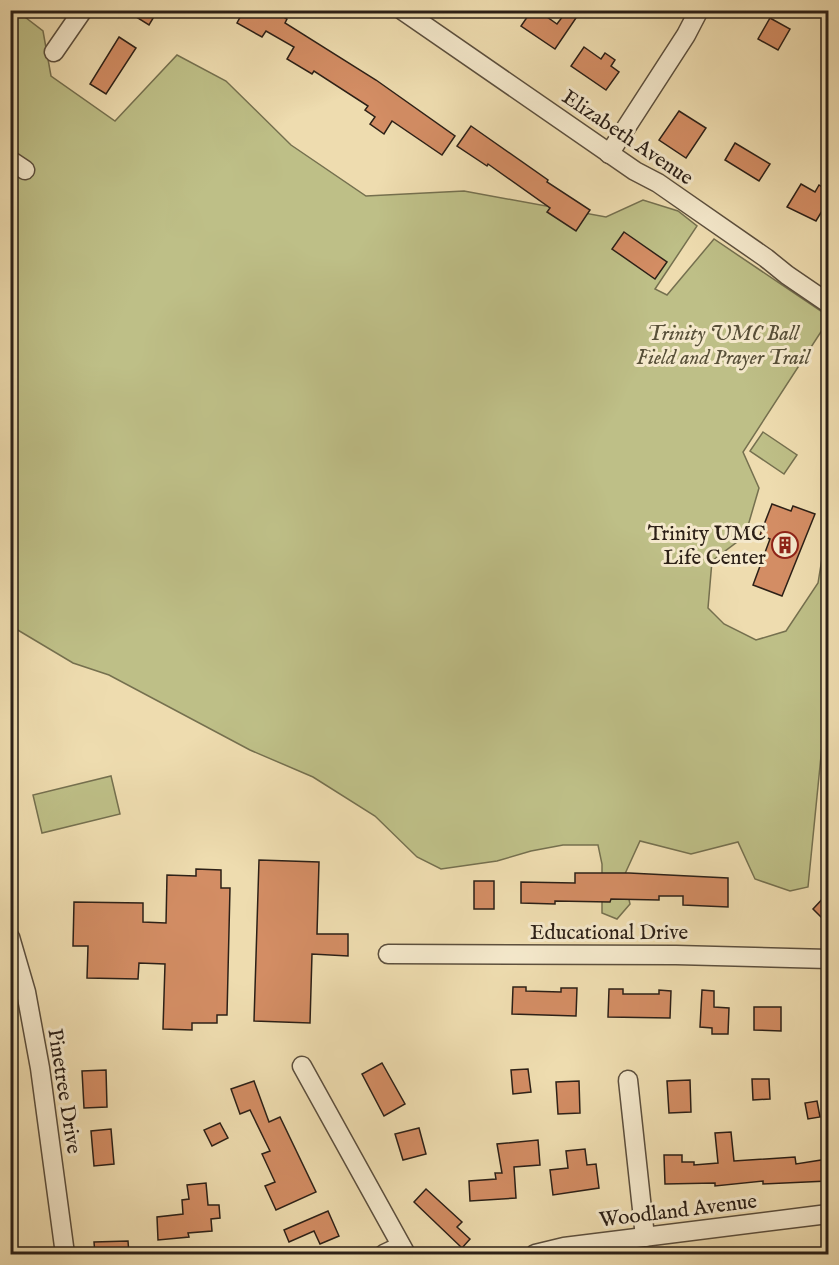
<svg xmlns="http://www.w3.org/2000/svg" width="839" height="1265" viewBox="0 0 839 1265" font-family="'IM FELL English',serif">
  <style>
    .green { fill: #bebf87; stroke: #75704f; stroke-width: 1.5 }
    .building { fill: #d38d64; stroke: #2c2017; stroke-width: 1.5 }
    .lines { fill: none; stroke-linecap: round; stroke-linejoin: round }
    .minor-casing { stroke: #5c4f3d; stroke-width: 21 }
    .minor { stroke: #f4e8cb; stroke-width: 18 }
    .labels { text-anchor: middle; stroke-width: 6; stroke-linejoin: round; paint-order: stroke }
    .street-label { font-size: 21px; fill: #2c2017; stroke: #f4e8cb }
    .park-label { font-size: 21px; font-style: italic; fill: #585039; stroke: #f4e8cb }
    .poi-label { font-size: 21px; fill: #2c2017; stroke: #f4e8cb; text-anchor: end }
  </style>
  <rect width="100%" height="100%" fill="#eedcaf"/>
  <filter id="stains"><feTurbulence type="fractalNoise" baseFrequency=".00333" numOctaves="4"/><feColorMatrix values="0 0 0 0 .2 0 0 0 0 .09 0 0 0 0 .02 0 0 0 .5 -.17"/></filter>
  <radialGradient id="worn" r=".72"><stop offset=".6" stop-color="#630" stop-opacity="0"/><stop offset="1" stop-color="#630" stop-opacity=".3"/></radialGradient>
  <g class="green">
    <path d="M11 11H17L43 31 51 76 115 121 177 55 226 81 291 145 366 196 464 191 606 217 643 200 678 211 697 226 655 289 667 295 714 239 828 316V321L743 452 759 488 745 536 712 561 708 608 724 624 756 640 786 631 818 583 826 534 828 532V734L822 746 808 887 790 891 755 879 738 842 691 854 640 841 624 876 630 904 617 919 602 913V864L598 845H563L531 851 497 861 441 869 417 857 375 816 313 777 250 750 109 675 73 663 11 626Z"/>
    <path d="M763 432 797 455 784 474 750 451Z"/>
    <path d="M111 776 120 814 42 833 33 795Z"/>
  </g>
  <g class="building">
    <path d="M125 10H158L149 25Z"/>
    <path d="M244 10H272L287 19 285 23 376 80 455 136 442 155 392 121 384 134 370 124 375 117 365 110 368 106 314 71 312 74 287 59 294 47 266 31 262 37 237 23Z"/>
    <path d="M532 10H537L557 24 566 12 576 18 555 49 521 26Z"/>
    <path d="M770 18 790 29 778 50 758 39Z"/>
    <path d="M119 37 136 48 106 94 90 84Z"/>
    <path d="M584 47 601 59 605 53 615 60 611 66 619 72 606 90 571 66Z"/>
    <path d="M679 111 706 128 686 158 659 140Z"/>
    <path d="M471 126 548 180 547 182 590 210 576 231 547 212 550 208 488 164 487 166 457 146Z"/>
    <path d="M735 143 770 164 759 181 725 160Z"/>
    <path d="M801 184 815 192 819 185 828 191V201L816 221 787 207Z"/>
    <path d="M624 232 667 262 655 279 612 249Z"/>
    <path d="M772 504 791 511 793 506 815 514 782 596 753 585 770 539 760 535Z"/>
    <path d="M259 860 319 862 317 934H348V956L312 954 310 1023 254 1021Z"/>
    <path d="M196 869 221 870V888H230L227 1015H217V1023H192V1030L163 1029 165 964 139 963 138 979 87 978 88 946H73L74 902 143 903V922L166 923 167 875 196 876Z"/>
    <path d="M575 873H629L728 878V907L683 905V896H659V900L611 899 610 902 555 901V904L521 903V882L575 883Z"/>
    <rect x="474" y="881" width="20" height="28"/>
    <path d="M828 893V924L813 909Z"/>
    <path d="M513 987H526V991L561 992V988H577L576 1016 512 1014Z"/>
    <path d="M609 989H623V994H659V990L671 991 670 1018 608 1017Z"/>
    <path d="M702 990 714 991V1007L729 1008 728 1034H712V1028L700 1027Z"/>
    <path d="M754 1007H781V1031L754 1030Z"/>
    <path d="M382 1063 405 1104 384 1116 362 1074Z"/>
    <path d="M528 1069 531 1092 513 1094 511 1070Z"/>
    <path d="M106 1070 107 1107 84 1108 82 1071Z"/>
    <path d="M752 1079H769L770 1099 753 1100Z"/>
    <path d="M690 1080 691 1112 669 1113 667 1081Z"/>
    <path d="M254 1081 269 1122 280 1117 316 1192 276 1210 265 1186 275 1182 262 1154 270 1151 250 1110 240 1114 231 1089Z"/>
    <path d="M579 1081 580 1113 558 1114 556 1082Z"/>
    <path d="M817 1101 820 1117 808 1119 805 1103Z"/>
    <path d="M220 1123 228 1138 212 1146 204 1130Z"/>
    <path d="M419 1128 426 1154 403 1160 395 1134Z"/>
    <path d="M111 1129 114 1164 94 1166 91 1131Z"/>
    <path d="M731 1132 734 1161 795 1157 796 1164 828 1159V1181L763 1184V1181L715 1186V1183L665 1184 664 1155H682V1162H694V1165L718 1163 715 1133Z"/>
    <path d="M538 1140 540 1165 514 1167 516 1198 470 1201 469 1181 496 1179 495 1173H502L497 1144Z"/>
    <path d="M585 1149 587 1165 596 1164 599 1188 553 1195 550 1170 568 1168 566 1151Z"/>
    <path d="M206 1183 208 1205H219L220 1218 211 1219 212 1231 188 1233 189 1237 158 1240 157 1217 183 1214 182 1200 189 1199 187 1185Z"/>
    <path d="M426 1189 462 1222 457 1227 470 1239 462 1248 414 1202Z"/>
    <path d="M328 1211 339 1236 320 1244 314 1231 289 1242 284 1230Z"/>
    <path d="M128 1241 129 1254H95L94 1242Z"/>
  </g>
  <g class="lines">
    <defs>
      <g id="minor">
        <path d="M402 10 635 171 658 183 766 258 787 275 828 303"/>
        <path d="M54 52 83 10"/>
        <path d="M609 154 686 35 699 10"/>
        <path d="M10 160 25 170"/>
        <path d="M10 937 26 992 40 1068 65 1254"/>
        <path d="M388 954 676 955 828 959"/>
        <path d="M302 1066 406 1254"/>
        <path d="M628 1080 645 1237"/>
        <path d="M384 1254 401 1246"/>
        <path d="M535 1254 564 1247 828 1214"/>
      </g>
    </defs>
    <use href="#minor" class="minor-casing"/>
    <use href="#minor" class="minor"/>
  </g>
  <defs>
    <symbol id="building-ring" viewBox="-11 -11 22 22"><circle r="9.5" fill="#f4e8cb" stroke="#8f2418" stroke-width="1.5"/><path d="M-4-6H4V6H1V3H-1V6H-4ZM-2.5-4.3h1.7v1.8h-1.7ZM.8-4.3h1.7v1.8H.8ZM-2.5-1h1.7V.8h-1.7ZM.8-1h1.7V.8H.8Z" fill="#8f2418"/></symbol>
  </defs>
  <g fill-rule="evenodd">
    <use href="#building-ring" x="770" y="530" width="30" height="30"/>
  </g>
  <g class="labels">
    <g class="street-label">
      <text transform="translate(628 137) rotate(34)" y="7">Elizabeth Avenue</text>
      <text x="609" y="939">Educational Drive</text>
      <text transform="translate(65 1091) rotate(81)" y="7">Pinetree Drive</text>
      <text transform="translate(678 1210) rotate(-7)" y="7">Woodland Avenue</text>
    </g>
    <g class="park-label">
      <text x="723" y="340">Trinity UMC Ball<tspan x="723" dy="24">Field and Prayer Trail</tspan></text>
    </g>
    <g class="poi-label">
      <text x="766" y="540">Trinity UMC<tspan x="766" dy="24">Life Center</tspan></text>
    </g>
  </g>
  <rect width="839" height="1265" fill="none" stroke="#eedcaf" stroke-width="36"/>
  <rect x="12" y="12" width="815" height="1241" fill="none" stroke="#2c2017" stroke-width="3"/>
  <rect x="18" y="18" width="803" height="1229" fill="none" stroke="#2c2017" stroke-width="1.5"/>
  <rect width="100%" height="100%" filter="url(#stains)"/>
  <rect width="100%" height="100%" fill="url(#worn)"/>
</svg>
